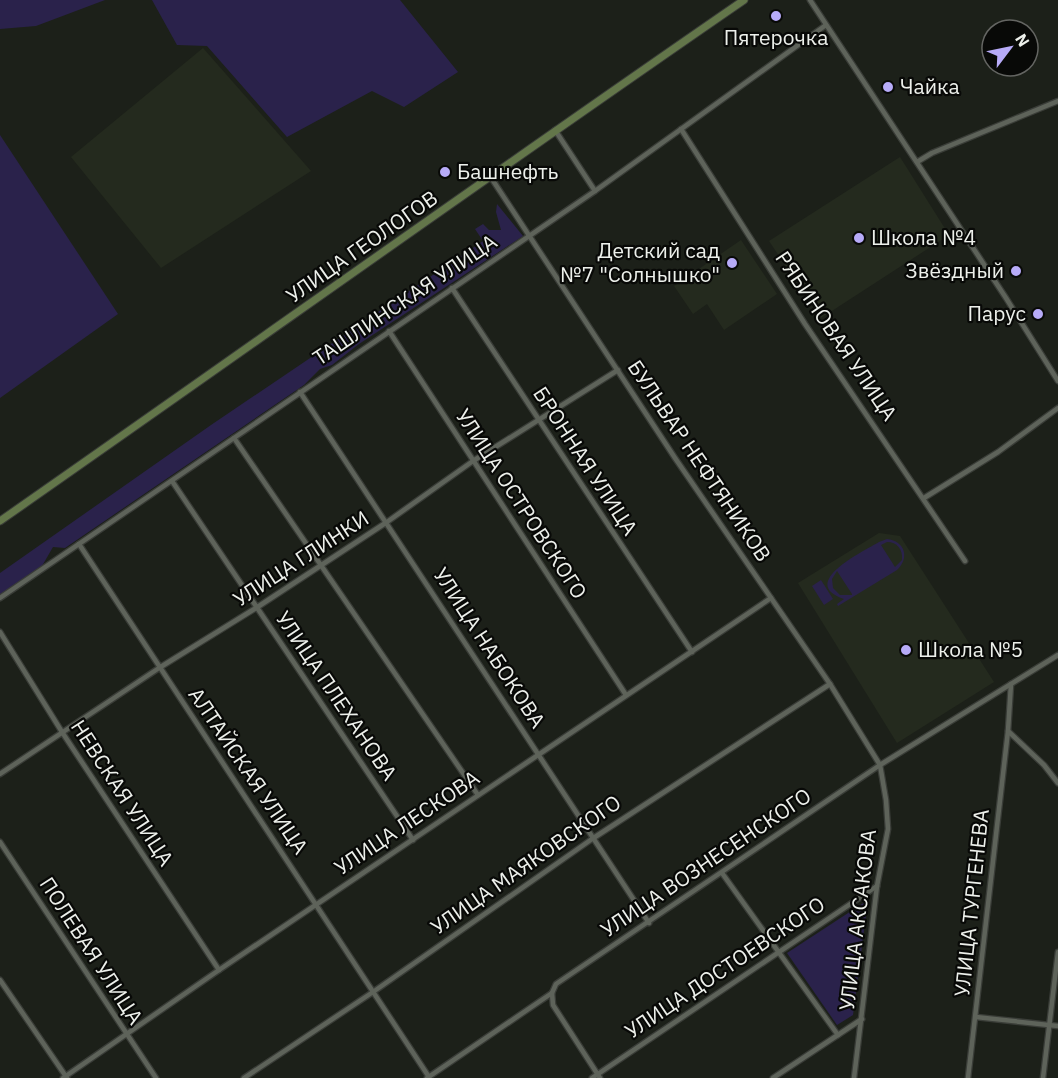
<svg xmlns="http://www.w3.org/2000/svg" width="1058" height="1078" viewBox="0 0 1058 1078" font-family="'IBM Plex Sans',sans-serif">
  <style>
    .built { fill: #242a1e }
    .green { fill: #2a224b; fill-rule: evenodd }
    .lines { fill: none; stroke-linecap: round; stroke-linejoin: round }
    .street-casing { stroke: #3a3d38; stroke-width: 7 }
    .secondary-casing { stroke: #3a3d38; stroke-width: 9 }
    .street { stroke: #5e635a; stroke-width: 4.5 }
    .secondary { stroke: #63764a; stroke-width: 7 }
    .poi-dot { fill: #b7abf8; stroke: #080907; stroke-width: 2 }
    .labels { text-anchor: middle; stroke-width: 4.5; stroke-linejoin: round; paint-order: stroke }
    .poi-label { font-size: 21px; fill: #edf0eb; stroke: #080907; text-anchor: start }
    .street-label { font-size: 21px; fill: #edf0eb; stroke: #080907 }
  </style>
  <rect width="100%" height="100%" fill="#1c2019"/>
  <g class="built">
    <path d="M203 48 311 171 161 268 71 157Z"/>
    <path d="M900 157 949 235 821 318 769 241Z"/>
    <path d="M741 240 777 294 724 330 707 304 693 314 674 286Z"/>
    <path d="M879 533 900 536 994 682 897 743 798 583Z"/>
  </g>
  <g class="green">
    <path d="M0 0H105L36 26 0 29Z"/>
    <path d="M152 0H400L458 72 404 107 372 91 287 137 207 46 177 45Z"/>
    <path d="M0 135 118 314 0 398Z"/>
    <path d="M497 204 523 236 359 344 332 365 320 369 304 385 65 548 53 547 42 566 0 595V573L211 425 483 241 475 229 483 224 489 230H501L496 212Z"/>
    <path d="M887 539C905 541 910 558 897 570L838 606 837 604 844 599C797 583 864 551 879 542ZM887 542C897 542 903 549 902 560L895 567 881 545ZM837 571 852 594V595H840L833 588 832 579Z"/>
    <path d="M821 580 833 599 824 605 812 586Z"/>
    <path d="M868 900 853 1015 837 1025 787 953Z"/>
  </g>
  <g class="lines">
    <defs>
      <g id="street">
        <path d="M810 0 1006 298 1058 381"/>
        <path d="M681 129 805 324 965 561"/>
        <path d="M555 130 595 191"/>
        <path d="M917 162 932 153 1058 101"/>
        <path d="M490 176 675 458 830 684 880 765 886 800 888 829 877 886 854 1078"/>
        <path d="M452 288 692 652"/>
        <path d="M389 331 626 695"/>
        <path d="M300 392 649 923"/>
        <path d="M234 438 478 795"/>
        <path d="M172 481 413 840"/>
        <path d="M924 498 998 452 1058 408"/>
        <path d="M79 544 429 1077"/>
        <path d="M0 598 595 191 826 25"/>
        <path d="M0 632 62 732 219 970"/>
        <path d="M1011 684 1008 731 1044 765 1058 783"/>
        <path d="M0 774 159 668 256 608 387 522 473 461 618 370"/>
        <path d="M0 842 156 1078"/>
        <path d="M722 873 838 1035"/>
        <path d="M0 980 67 1078"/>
        <path d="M552 993 553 1005 600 1078"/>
        <path d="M976 1017 1058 1026"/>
        <path d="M63 1078 219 970 771 598"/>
        <path d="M244 1078 373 992 592 839 830 684"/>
        <path d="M427 1078 552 993 556 984 880 765 1058 655"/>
        <path d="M592 1078 877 886"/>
        <path d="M773 1078 862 1019"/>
        <path d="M968 1078 1008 731"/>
        <path d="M1043 1078 1058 952"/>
      </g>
      <path id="secondary" d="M0 521C248 348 494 172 744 0"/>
    </defs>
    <use href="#street" class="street-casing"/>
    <use href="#secondary" class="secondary-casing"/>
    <use href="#street" class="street"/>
    <use href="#secondary" class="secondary"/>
  </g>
  <g class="poi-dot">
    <circle cx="776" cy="16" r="6"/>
    <circle cx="888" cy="87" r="6"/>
    <circle cx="445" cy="172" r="6"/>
    <circle cx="859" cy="238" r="6"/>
    <circle cx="732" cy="263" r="6"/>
    <circle cx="1016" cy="271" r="6"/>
    <circle cx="1038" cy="314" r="6"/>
    <circle cx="906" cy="650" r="6"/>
  </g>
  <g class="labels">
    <g class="poi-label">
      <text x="776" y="45" text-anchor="middle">Пятерочка</text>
      <text x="900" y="94">Чайка</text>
      <text x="457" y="179">Башнефть</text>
      <text x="871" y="245">Школа №4</text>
      <text x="720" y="258" text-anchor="end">Детский сад<tspan x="720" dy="24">№7 "Солнышко"</tspan></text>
      <text x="1004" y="278" text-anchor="end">Звёздный</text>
      <text x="1026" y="321" text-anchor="end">Парус</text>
      <text x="918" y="657">Школа №5</text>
    </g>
    <g class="street-label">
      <text transform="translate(362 247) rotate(-35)" y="7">УЛИЦА ГЕОЛОГОВ</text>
      <text transform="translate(405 300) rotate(-34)" y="7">ТАШЛИНСКАЯ УЛИЦА</text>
      <text transform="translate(836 336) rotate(56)" y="7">РЯБИНОВАЯ УЛИЦА</text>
      <text transform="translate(585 461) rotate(57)" y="7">БРОННАЯ УЛИЦА</text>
      <text transform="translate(699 461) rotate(56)" y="7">БУЛЬВАР НЕФТЯНИКОВ</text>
      <text transform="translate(521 504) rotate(57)" y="7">УЛИЦА ОСТРОВСКОГО</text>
      <text transform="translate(301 559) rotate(-33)" y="7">УЛИЦА ГЛИНКИ</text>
      <text transform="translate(489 648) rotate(57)" y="7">УЛИЦА НАБОКОВА</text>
      <text transform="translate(336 696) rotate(56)" y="7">УЛИЦА ПЛЕХАНОВА</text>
      <text transform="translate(248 771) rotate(56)" y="7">АЛТАЙСКАЯ УЛИЦА</text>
      <text transform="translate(122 793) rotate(57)" y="7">НЕВСКАЯ УЛИЦА</text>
      <text transform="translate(407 823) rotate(-34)" y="7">УЛИЦА ЛЕСКОВА</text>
      <text transform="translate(706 863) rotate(-34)" y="7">УЛИЦА ВОЗНЕСЕНСКОГО</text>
      <text transform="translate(526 865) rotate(-35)" y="7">УЛИЦА МАЯКОВСКОГО</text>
      <text transform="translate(972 903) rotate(-84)" y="7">УЛИЦА ТУРГЕНЕВА</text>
      <text transform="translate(858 920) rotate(-83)" y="7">УЛИЦА АКСАКОВА</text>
      <text transform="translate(91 951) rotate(57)" y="7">ПОЛЕВАЯ УЛИЦА</text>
      <text transform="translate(725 968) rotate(-34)" y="7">УЛИЦА ДОСТОЕВСКОГО</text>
    </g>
  </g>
  <g transform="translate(1010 48) rotate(58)"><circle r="28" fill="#080907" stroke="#646562" stroke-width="1.5"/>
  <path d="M0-4.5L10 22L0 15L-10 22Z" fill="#b7abf8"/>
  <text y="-9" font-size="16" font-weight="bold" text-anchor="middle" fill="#edf0eb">N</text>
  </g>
</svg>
